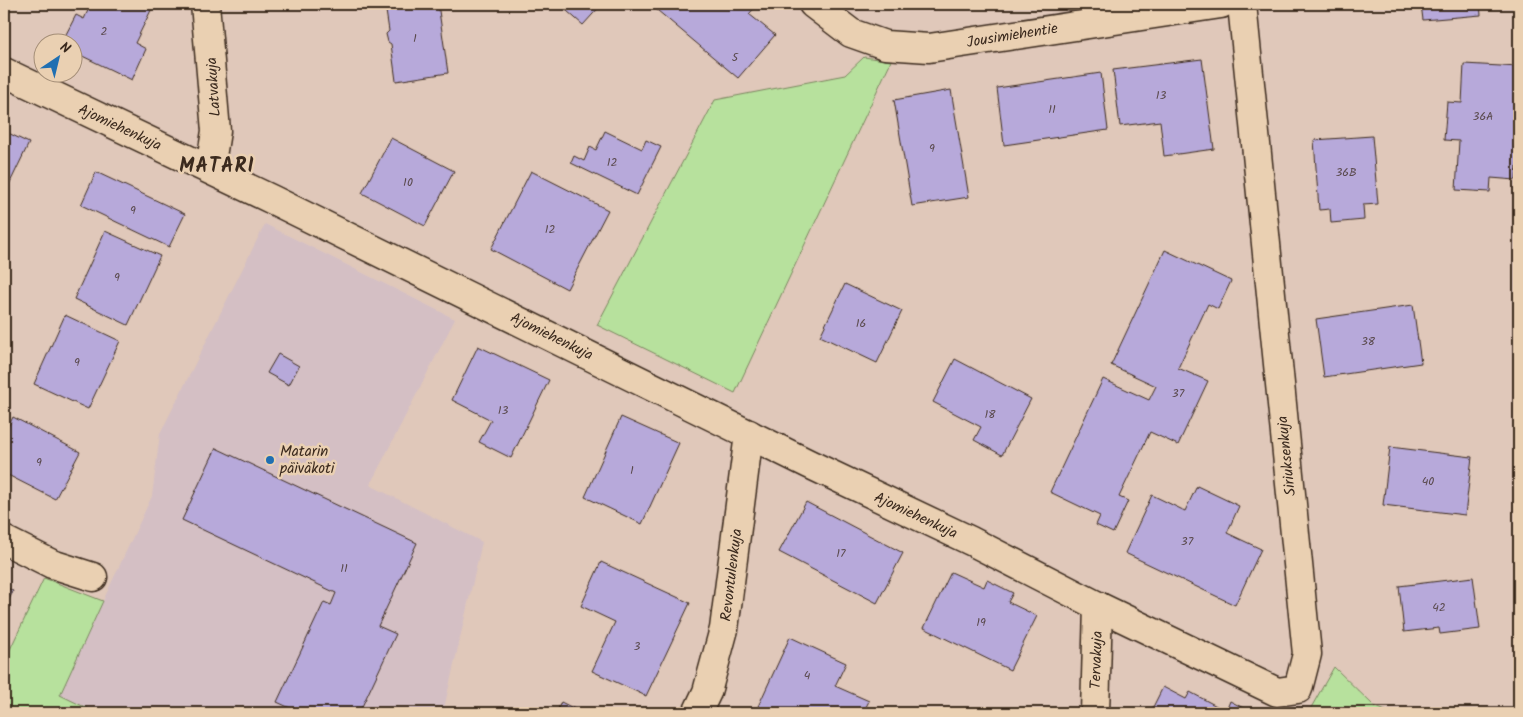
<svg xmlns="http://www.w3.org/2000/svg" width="1523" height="717" viewBox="0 0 1523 717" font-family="Kalam,sans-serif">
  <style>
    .built { fill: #d4bfc4 }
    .green { fill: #b7e19d; stroke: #79865e }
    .building { fill: #b7a9da; stroke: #3b2a1e }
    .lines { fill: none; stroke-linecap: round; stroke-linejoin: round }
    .minor-casing { stroke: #3b2a1e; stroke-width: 31 }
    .minor { stroke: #ead0b2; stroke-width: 28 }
    .poi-dot { fill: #1f6fb2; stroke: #ead0b2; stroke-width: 2 }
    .labels { text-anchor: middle; stroke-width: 5; stroke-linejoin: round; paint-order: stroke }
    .number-label { font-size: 12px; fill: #5a4a4d }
    .street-label { font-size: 15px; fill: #3b2a1e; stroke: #ead0b2 }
    .poi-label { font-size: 15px; fill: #3b2a1e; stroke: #ead0b2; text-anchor: start }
    .district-label { font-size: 20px; font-weight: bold; letter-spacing: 1px; fill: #3b2a1e; stroke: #ead0b2 }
  </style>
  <rect width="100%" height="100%" fill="#e0c8ba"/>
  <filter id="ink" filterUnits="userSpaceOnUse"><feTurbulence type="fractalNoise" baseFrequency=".02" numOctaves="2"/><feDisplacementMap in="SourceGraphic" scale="10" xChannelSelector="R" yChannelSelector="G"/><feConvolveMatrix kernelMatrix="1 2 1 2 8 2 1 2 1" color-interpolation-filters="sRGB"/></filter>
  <g filter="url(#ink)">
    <path class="built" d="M265 224 455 319 370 485 482 542 443 713H97L59 695 152 496 160 434Z"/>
    <g class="green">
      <path d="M864 57 891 61 735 393 597 325 715 100 845 75Z"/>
      <path d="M44 578 103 601 60 695 97 713H4V662Z"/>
      <path d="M1334 667 1374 706 1390 713H1308Z"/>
    </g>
    <g class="building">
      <path d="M91 4H154L135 43 146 49 132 80 72 51V42H62L76 15 84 19Z"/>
      <path d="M385 4H438L448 73 396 81 391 44 388 42 386 34 389 31Z"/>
      <path d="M559 4H602L583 25Z"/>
      <path d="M652 4H758L749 14 775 35 738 78 651 5Z"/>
      <path d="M1421 4H1480L1481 15 1423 20Z"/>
      <path d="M1202 59 1214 149 1164 156 1160 121 1120 126 1113 70Z"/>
      <path d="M1464 64 1519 67V129L1516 180 1491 178 1490 192 1456 190 1459 141 1444 140 1447 102 1462 103Z"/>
      <path d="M1101 73 1108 130 1004 145 997 88Z"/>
      <path d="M951 90 969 197 912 206 894 100Z"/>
      <path d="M4 131 29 143 4 195Z"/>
      <path d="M605 131 642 149 646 140 661 147 637 195 571 163 574 156 584 161 590 147 596 150Z"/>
      <path d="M1372 136 1378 204 1363 205 1364 220 1331 223 1330 209 1319 210 1314 140Z"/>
      <path d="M391 138 454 171 425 226 362 193Z"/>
      <path d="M531 171 608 210 567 289 491 249Z"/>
      <path d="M96 172 185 214 169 247 81 205Z"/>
      <path d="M105 231 160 256 128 325 74 299Z"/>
      <path d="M1165 250 1231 281 1218 309 1208 304 1178 368 1208 381 1178 445 1150 432 1119 497 1128 501 1113 533 1096 525 1100 516 1050 492 1103 379 1149 400 1156 386 1111 365Z"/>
      <path d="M845 284 902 311 877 363 820 336Z"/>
      <path d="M1413 305 1421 363 1324 377 1316 319Z"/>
      <path d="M65 315 120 341 88 409 34 384Z"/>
      <path d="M478 346 549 380 511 458 479 442 491 420 452 400Z"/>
      <path d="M278 354 299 366 289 385 267 373Z"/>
      <path d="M955 359 1031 399 1002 455 974 440 981 427 933 402Z"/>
      <path d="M13 417 80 452 55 499 4 473V435Z"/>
      <path d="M621 417 679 443 642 524 585 497Z"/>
      <path d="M1390 447 1472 457 1465 515 1383 505Z"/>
      <path d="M216 448 417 543 378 626 396 634 359 713H301L277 702 324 602 331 605 336 593 182 520Z"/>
      <path d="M1197 486 1239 506 1227 533 1261 549 1235 605 1125 553 1152 495 1185 511Z"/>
      <path d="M806 502 903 553 877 603 779 552Z"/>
      <path d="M601 562 690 603 646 696 592 671 615 622 581 606Z"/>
      <path d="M951 572 984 587 987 580 1013 593 1008 602 1037 616 1010 670 924 628Z"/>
      <path d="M1473 577 1480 629 1440 634 1439 628 1404 632 1399 586Z"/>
      <path d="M4 586 13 591 4 611Z"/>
      <path d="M790 637 846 663 835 686 869 701 863 713H755Z"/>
      <path d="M1163 687 1186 699 1190 692 1226 711 1230 701 1253 713H1150Z"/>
      <path d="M561 702 583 713H556Z"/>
    </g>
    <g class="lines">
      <defs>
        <g id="minor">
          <path d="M205 4 216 131 210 169"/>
          <path d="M813 4 851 33 885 45 929 48 1221 4"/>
          <path d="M4 72 273 200 809 464 971 541 1098 606 1277 692 1298 689 1307 654 1242 4"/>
          <path d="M4 540 52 564 93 577"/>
          <path d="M697 713 707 692 724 629 749 434"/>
          <path d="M1095 713 1098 606"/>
        </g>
      </defs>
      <use href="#minor" class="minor-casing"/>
      <use href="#minor" class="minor"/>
    </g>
  </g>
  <circle class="poi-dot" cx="270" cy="460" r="5"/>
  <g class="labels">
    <g class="number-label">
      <text x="104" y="35">2</text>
      <text x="415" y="42">1</text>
      <text x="735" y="61">5</text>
      <text x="1161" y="99">13</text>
      <text x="1052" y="113">11</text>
      <text x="1483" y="120">36A</text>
      <text x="932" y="152">9</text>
      <text x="612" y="166">12</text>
      <text x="1346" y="176">36B</text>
      <text x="408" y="186">10</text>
      <text x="133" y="214">9</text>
      <text x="550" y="233">12</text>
      <text x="117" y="281">9</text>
      <text x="861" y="327">16</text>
      <text x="1368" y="345">38</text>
      <text x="77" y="366">9</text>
      <text x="1178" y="397">37</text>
      <text x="503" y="414">13</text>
      <text x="990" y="418">18</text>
      <text x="39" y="466">9</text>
      <text x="632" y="474">1</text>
      <text x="1428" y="485">40</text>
      <text x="1187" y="545">37</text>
      <text x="841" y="557">17</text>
      <text x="344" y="572">11</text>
      <text x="1439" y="611">42</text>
      <text x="981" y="626">19</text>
      <text x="637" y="650">3</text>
      <text x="807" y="679">4</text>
    </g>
    <g class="street-label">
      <text transform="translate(1012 35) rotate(-9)" y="5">Jousimiehentie</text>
      <text transform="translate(213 87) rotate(-94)" y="5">Latvakuja</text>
      <text transform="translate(120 127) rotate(25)" y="5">Ajomiehenkuja</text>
      <text transform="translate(552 336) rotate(26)" y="5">Ajomiehenkuja</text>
      <text transform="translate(1286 456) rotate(-96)" y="5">Siriuksenkuja</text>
      <text transform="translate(916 515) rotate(25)" y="5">Ajomiehenkuja</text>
      <text transform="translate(731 575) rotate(-83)" y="5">Revontulenkuja</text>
      <text transform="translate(1096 660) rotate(-88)" y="5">Tervakuja</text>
    </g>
    <g class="poi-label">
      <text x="280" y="456">Matarin<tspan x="280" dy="17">päiväkoti</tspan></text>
    </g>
    <g class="district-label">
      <text x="217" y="172">MATARI</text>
    </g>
  </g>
  <rect width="1523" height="717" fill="none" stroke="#ead0b2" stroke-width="20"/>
  <rect x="10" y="10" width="1503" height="697" fill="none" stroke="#3b2a1e" stroke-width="2" filter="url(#ink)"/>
  <g transform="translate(58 58) rotate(35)"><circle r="24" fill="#ead0b2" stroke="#a48e77"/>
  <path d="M0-4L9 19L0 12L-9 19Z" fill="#1f6fb2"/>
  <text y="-8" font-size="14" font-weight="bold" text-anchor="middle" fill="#3b2a1e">N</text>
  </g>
</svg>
